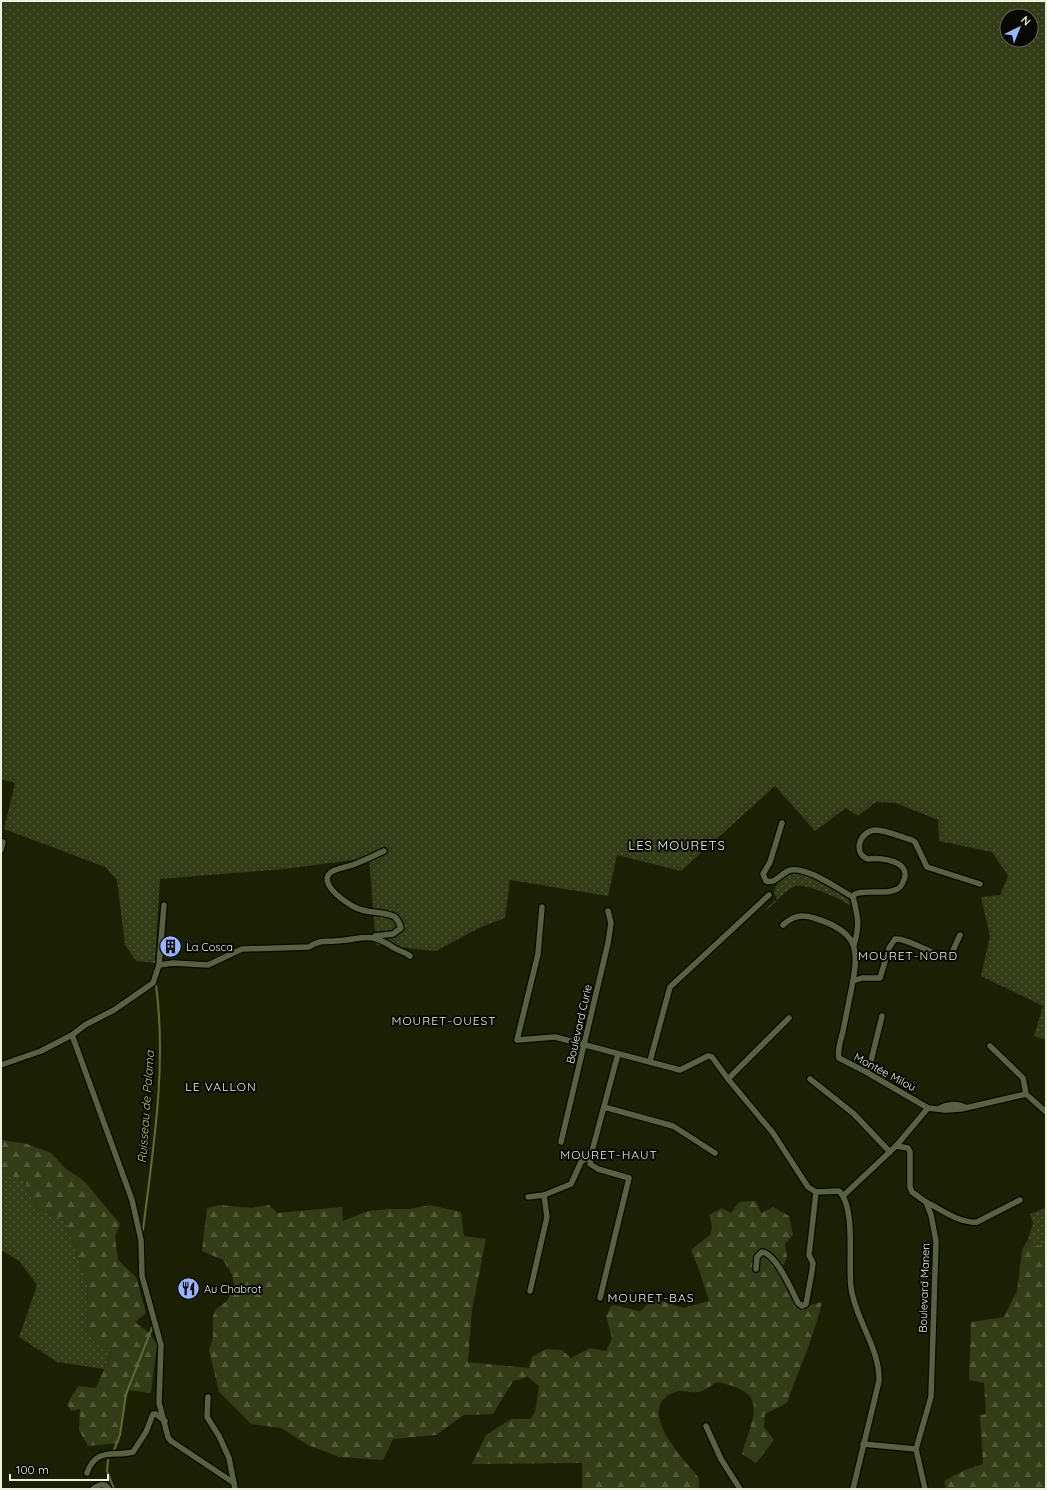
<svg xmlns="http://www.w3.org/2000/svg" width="1047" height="1490" viewBox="0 0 1047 1490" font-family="Quicksand,sans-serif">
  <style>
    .grass { fill: url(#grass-dots); fill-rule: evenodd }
    .forest { fill: url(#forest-firs) }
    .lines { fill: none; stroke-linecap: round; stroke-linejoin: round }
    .stream { stroke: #606c34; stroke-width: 2 }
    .street-casing { stroke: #060a00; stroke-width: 8 }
    .street { stroke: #5a6143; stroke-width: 5.5 }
    .labels { text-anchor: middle; stroke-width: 4; stroke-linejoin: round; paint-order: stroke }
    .poi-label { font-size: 11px; fill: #ebf0df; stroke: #070902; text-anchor: start }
    .street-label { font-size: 11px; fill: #ebf0df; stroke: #070902 }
    .neighbourhood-label { font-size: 12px; letter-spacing: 1px; fill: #ebf0df; stroke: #070902 }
    .water-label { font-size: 12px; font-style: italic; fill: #b7ca76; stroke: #070902 }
    .quarter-label { font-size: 13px; letter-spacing: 1px; fill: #ebf0df; stroke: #070902 }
  </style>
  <defs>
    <pattern id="grass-dots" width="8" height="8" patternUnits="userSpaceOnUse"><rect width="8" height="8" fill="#343b17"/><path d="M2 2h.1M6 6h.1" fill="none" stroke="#525838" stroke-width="1.8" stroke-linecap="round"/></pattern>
    <pattern id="forest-firs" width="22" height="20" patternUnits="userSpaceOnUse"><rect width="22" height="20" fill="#343b17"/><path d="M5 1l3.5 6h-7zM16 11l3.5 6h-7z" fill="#525838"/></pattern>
  </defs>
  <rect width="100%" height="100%" fill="#1b2005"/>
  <g class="grass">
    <path d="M1 1H1046V1040L1034 1036 1043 1006 981 976 990 936 981 897 1000 895 1008 876 992 852 939 841 938 820 896 803 876 802 858 816 846 808 815 831 775 786 681 871 617 855 608 896 510 880 505 918 479 928 436 951 376 945 369 858 284 869 160 879 155 963 136 961 125 945 117 880 105 867 4 829 15 783 1 779ZM1007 16H1031V40H1007Z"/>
    <path d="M799 872 805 874 846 896 851 904 849 905C839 898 808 884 796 886 786 889 775 903 767 910L766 909 777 899 774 893C777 879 784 873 799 872Z"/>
    <path d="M1 1174 25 1180 36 1208 65 1220 88 1285 86 1329 95 1343 112 1350 104 1369 57 1362 19 1337 37 1285 19 1261 1 1250Z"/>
    <path d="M1046 1208V1241L1039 1246 1028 1239 1033 1223 1030 1214Z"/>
  </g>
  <g class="forest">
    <path d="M1 1138 3 1140 27 1144 51 1153 65 1168 84 1181 120 1224 115 1237 118 1260 136 1277 146 1313 135 1322 149 1333 157 1344 151 1393 129 1390 123 1407 119 1443 88 1446 79 1430 80 1409 71 1411 67 1404 78 1386 96 1388 112 1351 95 1343 86 1329 88 1285 65 1220 36 1208 25 1180 1 1174Z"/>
    <path d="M756 1201 761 1213 773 1207 789 1216 793 1235 785 1244 787 1257 783 1266 798 1293 802 1307 822 1302C814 1337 799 1369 787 1403L765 1414 764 1427 774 1440 756 1463 742 1454C753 1414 771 1393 717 1382 711 1386 704 1391 698 1392 684 1394 680 1386 666 1397 641 1417 686 1461 698 1477 700 1480 699 1485 699 1489H582V1463L472 1464 486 1435 511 1419H530L535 1412 539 1386 528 1377 513 1381 493 1414 464 1415 436 1435 393 1439 383 1460 339 1457 308 1445 281 1428 251 1424 219 1392 209 1350 213 1338V1316L216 1309 227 1301 234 1286 232 1274 223 1260 202 1251 207 1208 220 1205 251 1208 269 1205 277 1213 342 1207 343 1221 368 1211 389 1209H410L430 1205 461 1212 464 1236 486 1239 472 1310 468 1362 529 1368 532 1357 546 1349 562 1350 571 1358 590 1348 606 1351 612 1338 606 1316 612 1305 640 1311 655 1299 683 1308 709 1301 699 1270 691 1250 711 1234 712 1226 709 1215 722 1208 731 1213 739 1202Z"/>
    <path d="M1028 1239 1039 1246 1046 1241V1489H946L944 1481 965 1470 983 1464 980 1415 986 1414 984 1383 969 1380 971 1322 1004 1317 1017 1291 1022 1250Z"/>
  </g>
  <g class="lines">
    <g class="stream">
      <path d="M143 1230C153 1149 167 1067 156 985"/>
      <path d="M114 1450 120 1435 126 1394 152 1328"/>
      <path d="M108 1460 107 1471 114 1489"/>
    </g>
    <defs>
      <g id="street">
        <path d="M782 823 770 862 763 874 766 881C777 884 781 872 791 870 808 867 838 889 853 897"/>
        <path d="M1 850 3 842"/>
        <path d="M542 907 538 954 517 1040 555 1037 680 1070 708 1056 712 1057 728 1079 773 1133 808 1187 816 1192 839 1191C856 1207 848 1263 851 1287 855 1319 880 1348 879 1381L853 1489"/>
        <path d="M783 925C792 916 803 914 814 918 856 931 860 946 852 986 849 1001 846 1016 843 1031 841 1039 837 1050 839 1058L868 1073 928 1108"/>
        <path d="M375 936 393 934 401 928C400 924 398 920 395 917 386 912 372 913 362 910 352 908 317 885 330 873 335 868 348 867 355 864 365 860 374 856 384 851"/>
        <path d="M854 945C860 925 858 917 853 897L855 894C867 889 883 895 895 890 899 889 902 885 903 882 914 861 880 857 868 859 852 853 860 831 875 830 886 830 901 837 912 840L915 842 927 867 980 884"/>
        <path d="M159 965 173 963 208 965 242 949 309 947C319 940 324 942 335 941 363 940 367 930 394 948 399 951 405 952 410 956"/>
        <path d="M853 981 862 978H880L889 948 895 939C909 938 932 956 950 957L960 935"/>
        <path d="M72 1035 132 1200 141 1240 142 1276 161 1345 159 1403 168 1437 171 1441 234 1483 235 1489"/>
        <path d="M990 1046 1023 1078 1026 1094 1046 1112"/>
        <path d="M650 1061 670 987 769 895"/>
        <path d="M1 1065 41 1051 72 1035 85 1025 114 1010 153 983 159 965 164 905"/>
        <path d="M868 1073 882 1016"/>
        <path d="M728 1079 789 1018"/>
        <path d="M810 1079 854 1114 890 1152"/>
        <path d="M604 1107 673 1126 715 1153"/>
        <path d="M928 1108 945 1110 961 1109 1026 1094"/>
        <path d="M940 1108C947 1104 957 1103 965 1107"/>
        <path d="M561 1142 608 943 611 923 608 911"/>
        <path d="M896 1146 908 1148 910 1152V1187L912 1192 926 1202 931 1215 936 1241 931 1397 916 1449"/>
        <path d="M844 1195 896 1146 928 1108"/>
        <path d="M528 1197 544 1195"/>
        <path d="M926 1202C941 1209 960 1224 977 1222L1020 1200"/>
        <path d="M756 1269 757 1257 762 1252C776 1254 792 1290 798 1303L802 1306 806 1304 812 1271 813 1263 809 1255 816 1192"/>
        <path d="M530 1291 547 1217 544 1195 571 1184 581 1162 591 1155"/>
        <path d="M600 1298 629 1178 598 1169 590 1164 591 1155 618 1054"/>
        <path d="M208 1397 207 1417 219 1436 229 1458 234 1483"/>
        <path d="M706 1426 721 1459 740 1489"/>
        <path d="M863 1444 916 1449 925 1489"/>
        <path d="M87 1473C96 1447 113 1457 133 1452L146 1432 153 1414H156L165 1421"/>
        <path d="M93 1489C98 1485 104 1482 109 1489"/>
      </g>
    </defs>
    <use href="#street" class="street-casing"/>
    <use href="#street" class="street"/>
  </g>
  <defs>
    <symbol id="building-disc" viewBox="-11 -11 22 22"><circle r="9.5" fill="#9bb4fd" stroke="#070902"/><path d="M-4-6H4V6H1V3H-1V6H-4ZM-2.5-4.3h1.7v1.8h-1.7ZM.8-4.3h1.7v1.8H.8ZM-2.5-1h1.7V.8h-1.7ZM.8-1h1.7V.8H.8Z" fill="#111"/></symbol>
    <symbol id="restaurant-disc" viewBox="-11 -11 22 22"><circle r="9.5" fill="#9bb4fd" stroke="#070902"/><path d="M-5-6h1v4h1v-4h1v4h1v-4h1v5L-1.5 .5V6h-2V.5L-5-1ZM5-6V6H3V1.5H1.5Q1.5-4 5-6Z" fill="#111"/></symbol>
  </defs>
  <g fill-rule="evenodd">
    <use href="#building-disc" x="158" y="934" width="25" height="25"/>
    <use href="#restaurant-disc" x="176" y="1276" width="25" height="25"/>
  </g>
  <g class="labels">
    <g class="poi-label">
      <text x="186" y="951">La Cosca</text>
      <text x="204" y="1293">Au Chabrot</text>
    </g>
    <g class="street-label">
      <text transform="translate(579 1024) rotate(-77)" y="4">Boulevard Curie</text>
      <text transform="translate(885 1072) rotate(28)" y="4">Montée Milou</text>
      <text transform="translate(924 1288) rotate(-88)" y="4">Boulevard Manen</text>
    </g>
    <g class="neighbourhood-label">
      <text x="908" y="960">MOURET-NORD</text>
      <text x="444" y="1025">MOURET-OUEST</text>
      <text x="221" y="1091">LE VALLON</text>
      <text x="609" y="1159">MOURET-HAUT</text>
      <text x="651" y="1302">MOURET-BAS</text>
    </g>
    <g class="water-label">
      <text transform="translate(146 1107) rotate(-86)" y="4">Ruisseau de Palama</text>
    </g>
    <g class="quarter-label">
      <text x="677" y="850">LES MOURETS</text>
    </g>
  </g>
  <rect width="1047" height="1490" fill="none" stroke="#ebf0df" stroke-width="4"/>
  <g transform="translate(1019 28) rotate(43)"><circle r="19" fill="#070902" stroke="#62655a"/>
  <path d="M0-3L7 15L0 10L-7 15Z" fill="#9bb4fd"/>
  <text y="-6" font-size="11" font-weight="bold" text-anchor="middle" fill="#ebf0df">N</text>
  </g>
  <path d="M10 1474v6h98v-6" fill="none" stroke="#ebf0df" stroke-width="2"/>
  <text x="16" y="1474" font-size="12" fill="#ebf0df" stroke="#070902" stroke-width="3" paint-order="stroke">100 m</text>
</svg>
